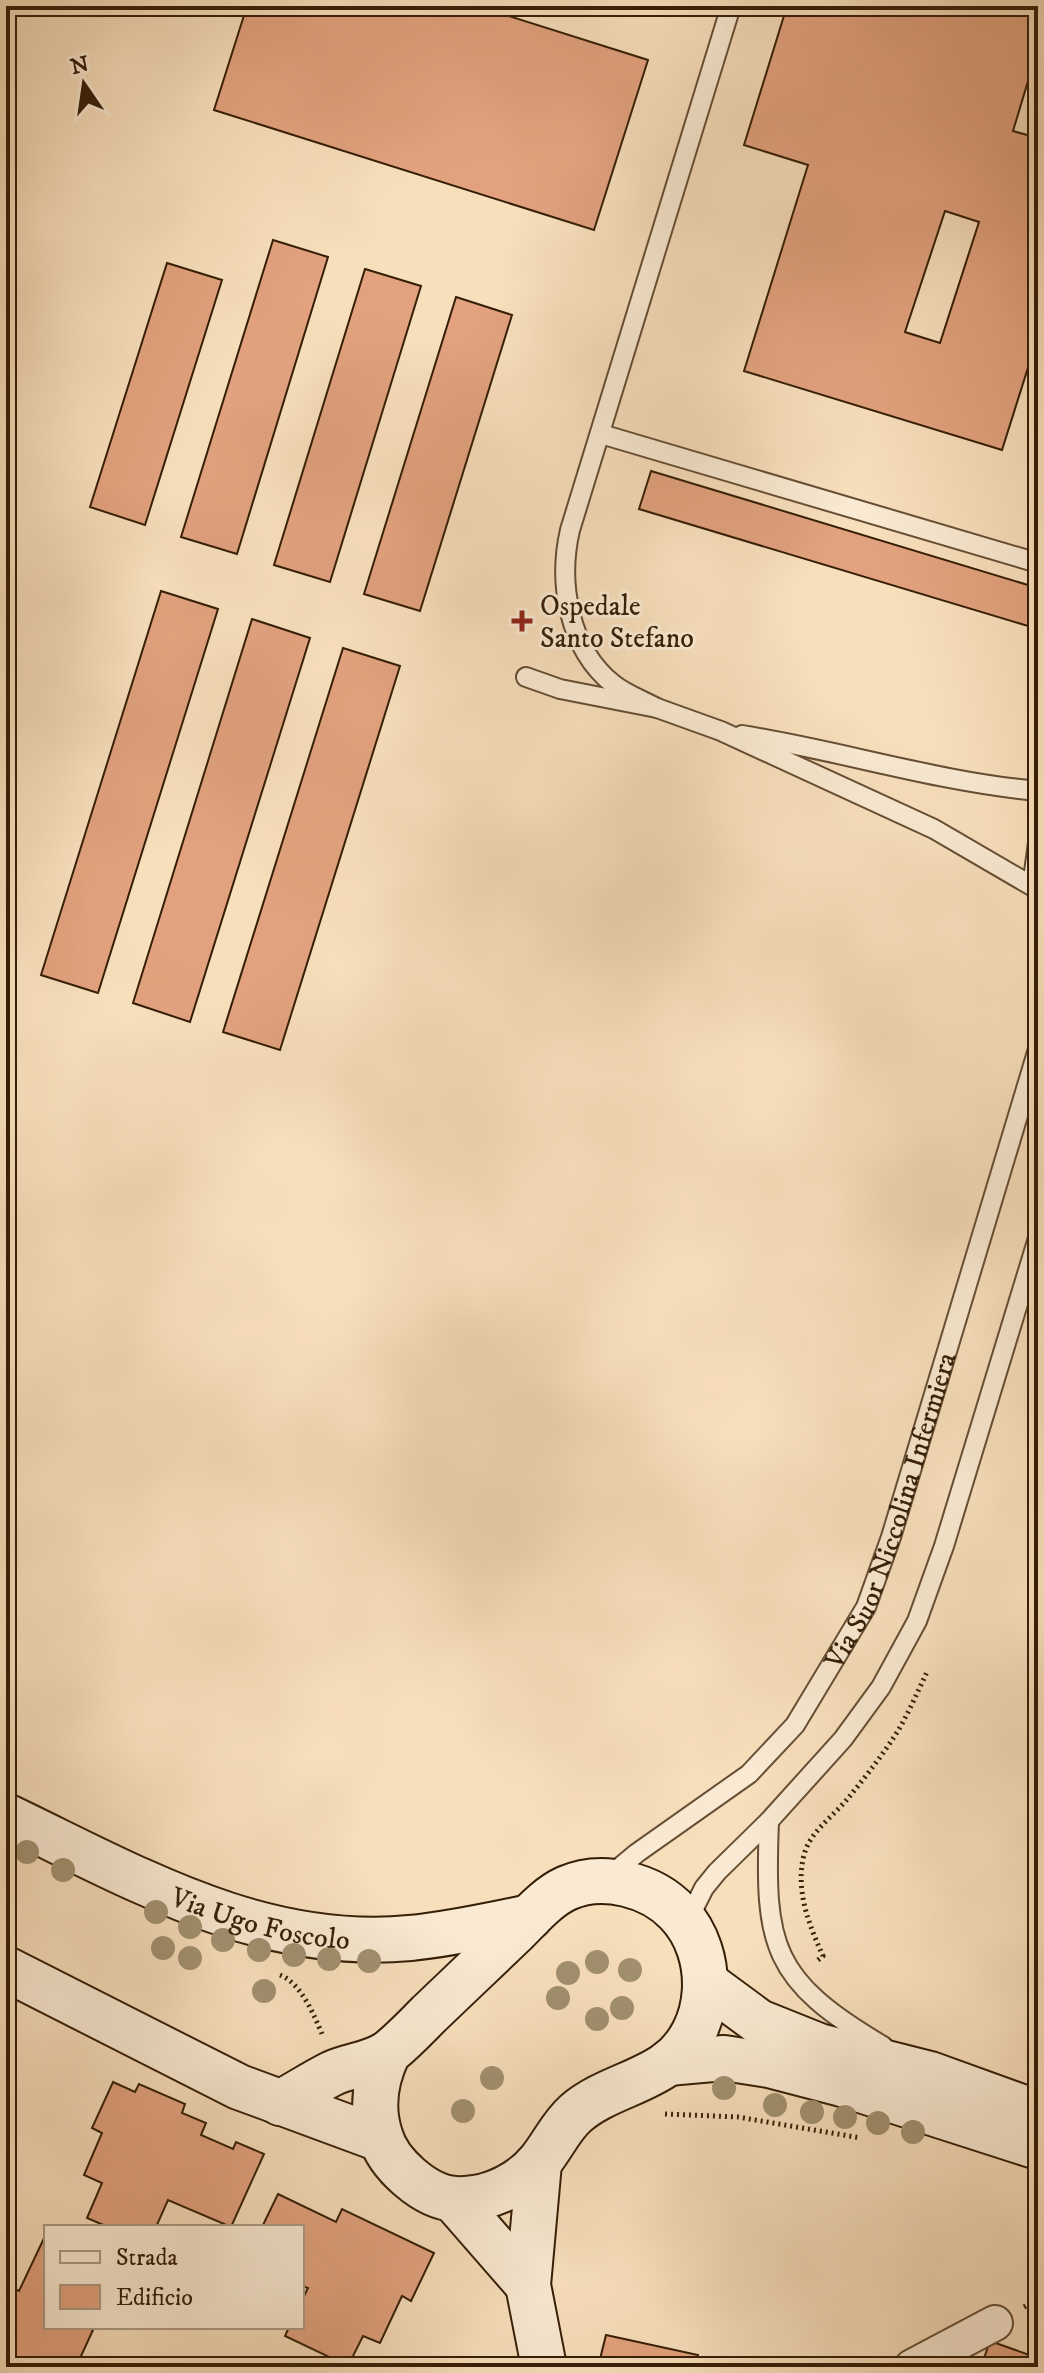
<svg xmlns="http://www.w3.org/2000/svg" width="1044" height="2373" viewBox="0 0 1044 2373" font-family="'IM FELL DW Pica',serif">
  <style>
    .building { fill: #e2a27f; stroke: #351e06; stroke-width: 2; fill-rule: evenodd }
    .lines { fill: none; stroke-linecap: round; stroke-linejoin: round }
    .lane-casing { stroke: #664e34; stroke-width: 22 }
    .street-casing { stroke: #664e34; stroke-width: 38 }
    .secondary-casing { stroke: #351e06; stroke-width: 48 }
    .path { stroke: #351e06; stroke-width: 5; stroke-dasharray: 2 4; stroke-linecap: butt }
    .lane { stroke: #faead3; stroke-width: 18 }
    .street { stroke: #faead3; stroke-width: 34 }
    .secondary { stroke: #faead3; stroke-width: 44 }
    .tree { fill: #a29070 }
    .poi-dot { fill: #8f2418; stroke: #faead3; stroke-width: 3 }
    .labels { text-anchor: middle; stroke-width: 6; stroke-linejoin: round; paint-order: stroke }
    .poi-label { font-size: 28px; fill: #351e06; stroke: #faead3; text-anchor: start }
    .street-label { font-size: 28px; fill: #351e06; stroke: #faead3 }
  </style>
  <rect width="100%" height="100%" fill="#f8dfbc"/>
  <filter id="stains"><feTurbulence type="fractalNoise" baseFrequency=".0025" numOctaves="4"/><feColorMatrix values="0 0 0 0 .2 0 0 0 0 .09 0 0 0 0 .02 0 0 0 .5 -.17"/></filter>
  <radialGradient id="worn" r=".72"><stop offset=".6" stop-color="#630" stop-opacity="0"/><stop offset="1" stop-color="#630" stop-opacity=".3"/></radialGradient>
  <g class="building">
    <path d="M247 6H477L648 60 594 230 214 110Z"/>
    <path d="M787 6H1038V48L1013 131 1038 138V336L1002 450 744 371 808 165 744 145ZM945 211 979 222 940 343 905 332Z"/>
    <path d="M273 240 328 257 237 554 181 537Z"/>
    <path d="M167 263 222 280 145 525 90 507Z"/>
    <path d="M365 269 421 286 330 582 274 565Z"/>
    <path d="M456 297 512 315 420 611 364 594Z"/>
    <path d="M651 471 1038 588V629L639 509Z"/>
    <path d="M161 591 218 609 98 993 41 975Z"/>
    <path d="M252 619 310 638 190 1022 133 1003Z"/>
    <path d="M343 648 400 666 280 1050 223 1032Z"/>
    <path d="M113 2082 135 2092 139 2084 185 2104 182 2113 206 2123 201 2135 233 2149 236 2142 264 2154 231 2227 168 2200 156 2227H108L87 2218 102 2183 84 2175 102 2133 92 2128Z"/>
    <path d="M278 2194 336 2222 342 2209 434 2253 411 2301 402 2296 380 2343 363 2336 348 2366 285 2336 289 2327H302V2300L308 2288 302 2286V2227H262Z"/>
    <path d="M46 2234V2327H86L93 2330 76 2367H6V2285L19 2291Z"/>
    <path d="M606 2335 698 2355 697 2367H598Z"/>
    <path d="M990 2341 1038 2358V2367H981Z"/>
  </g>
  <g class="lines">
    <defs>
      <g id="lane">
        <path d="M601 434 1038 563"/>
        <path d="M526 677 560 689 657 708 721 731 934 829 1037 889"/>
        <path d="M657 708C642 700 625 694 613 684 568 648 558 582 570 530L731 6"/>
        <path d="M742 735C842 751 938 782 1038 791"/>
        <path d="M1038 843 1034 872 1038 892"/>
        <path d="M769 1821C764 1946 771 1980 883 2046"/>
        <path id="s1" d="M607 1878 637 1853 749 1774 795 1725 866 1607 891 1537 1038 1049"/>
        <path d="M687 1922 704 1888 717 1872 769 1821 843 1739 881 1687 917 1621 944 1546 1038 1238"/>
      </g>
      <path id="street" d="M912 2367 995 2323"/>
      <g id="secondary">
        <path id="s2" d="M6 1816C136 1878 260 1952 410 1938 451 1934 491 1925 530 1917"/>
        <path d="M6 1969 239 2087 380 2139"/>
        <path d="M706 1983 759 2022 819 2046 930 2074 1038 2113"/>
        <path d="M668 2063 724 2058 769 2065 842 2084 1038 2147"/>
        <path d="M280 2103C298 2093 315 2082 333 2073 351 2065 373 2064 389 2052 403 2041 416 2027 429 2014 458 1986 487 1959 516 1931 531 1916 547 1897 567 1888 603 1872 652 1885 678 1913 717 1954 714 2030 667 2064 639 2084 603 2090 576 2113 561 2126 553 2145 540 2161 526 2178 506 2190 485 2196 475 2198 465 2200 455 2199 425 2197 388 2164 380 2135 371 2107 375 2080 388 2053"/>
        <path d="M539 2163 528 2285 544 2367"/>
        <path d="M453 2199 528 2285"/>
      </g>
    </defs>
    <use href="#lane" class="lane-casing"/>
    <use href="#street" class="street-casing"/>
    <use href="#secondary" class="secondary-casing"/>
    <g class="path">
      <path d="M6 1892 11 1866"/>
      <path d="M818 1960 823 1956C809 1925 795 1890 804 1855 810 1831 834 1816 849 1797 863 1780 877 1762 890 1743 905 1722 916 1695 927 1672"/>
      <path d="M280 1975C301 1983 314 2015 322 2034"/>
      <path d="M665 2114 738 2117 861 2138"/>
      <path d="M1024 2307 1038 2299"/>
    </g>
    <use href="#lane" class="lane"/>
    <use href="#street" class="street"/>
    <use href="#secondary" class="secondary"/>
  </g>
  <g class="tree">
    <circle cx="27" cy="1852" r="12"/>
    <circle cx="63" cy="1870" r="12"/>
    <circle cx="156" cy="1912" r="12"/>
    <circle cx="190" cy="1927" r="12"/>
    <circle cx="223" cy="1940" r="12"/>
    <circle cx="163" cy="1948" r="12"/>
    <circle cx="259" cy="1950" r="12"/>
    <circle cx="294" cy="1955" r="12"/>
    <circle cx="190" cy="1958" r="12"/>
    <circle cx="329" cy="1959" r="12"/>
    <circle cx="369" cy="1961" r="12"/>
    <circle cx="597" cy="1962" r="12"/>
    <circle cx="630" cy="1970" r="12"/>
    <circle cx="568" cy="1973" r="12"/>
    <circle cx="264" cy="1991" r="12"/>
    <circle cx="558" cy="1998" r="12"/>
    <circle cx="622" cy="2008" r="12"/>
    <circle cx="597" cy="2019" r="12"/>
    <circle cx="492" cy="2078" r="12"/>
    <circle cx="724" cy="2088" r="12"/>
    <circle cx="775" cy="2105" r="12"/>
    <circle cx="463" cy="2111" r="12"/>
    <circle cx="812" cy="2112" r="12"/>
    <circle cx="845" cy="2117" r="12"/>
    <circle cx="878" cy="2123" r="12"/>
    <circle cx="913" cy="2132" r="12"/>
  </g>
  <path class="poi-dot" d="M518 609h8v8h8v8h-8v8h-8v-8h-8v-8h8z"/>
  <g class="labels">
    <g class="poi-label">
      <text x="540" y="615">Ospedale<tspan x="540" dy="32">Santo Stefano</tspan></text>
    </g>
    <g class="street-label">
      <text dy="10" stroke="none"><textPath href="#s1" startOffset="480">Via Suor Niccolina Infermiera</textPath></text>
      <text dy="10" stroke="none"><textPath href="#s2" startOffset="276">Via Ugo Foscolo</textPath></text>
    </g>
  </g>
  <rect width="1044" height="2373" fill="none" stroke="#f8dfbc" stroke-width="32"/>
  <rect x="8" y="8" width="1028" height="2357" fill="none" stroke="#351e06" stroke-width="4"/>
  <rect x="16" y="16" width="1012" height="2341" fill="none" stroke="#351e06" stroke-width="2"/>
  <rect x="44" y="2225" width="260" height="104" fill="#faead3" stroke="#ab9881" stroke-width="2"/>
  <rect x="60" y="2251" width="40" height="12" fill="#faead3" stroke="#ab9881" stroke-width="2"/>
  <text x="116" y="2265" font-size="24" fill="#351e06">Strada</text>
  <rect x="60" y="2285" width="40" height="24" fill="#e2a27f" stroke="#ab9881" stroke-width="2"/>
  <text x="116" y="2305" font-size="24" fill="#351e06">Edificio</text>
  <g transform="translate(84 84) rotate(347)" stroke="#faead3" stroke-width="6" paint-order="stroke">
  <path d="M0-6L14 30L0 20L-14 30Z" fill="#351e06"/>
  <text y="-12" font-size="22" font-weight="bold" text-anchor="middle" fill="#351e06">N</text>
  </g>
  <rect width="100%" height="100%" filter="url(#stains)"/>
  <rect width="100%" height="100%" fill="url(#worn)"/>
</svg>
